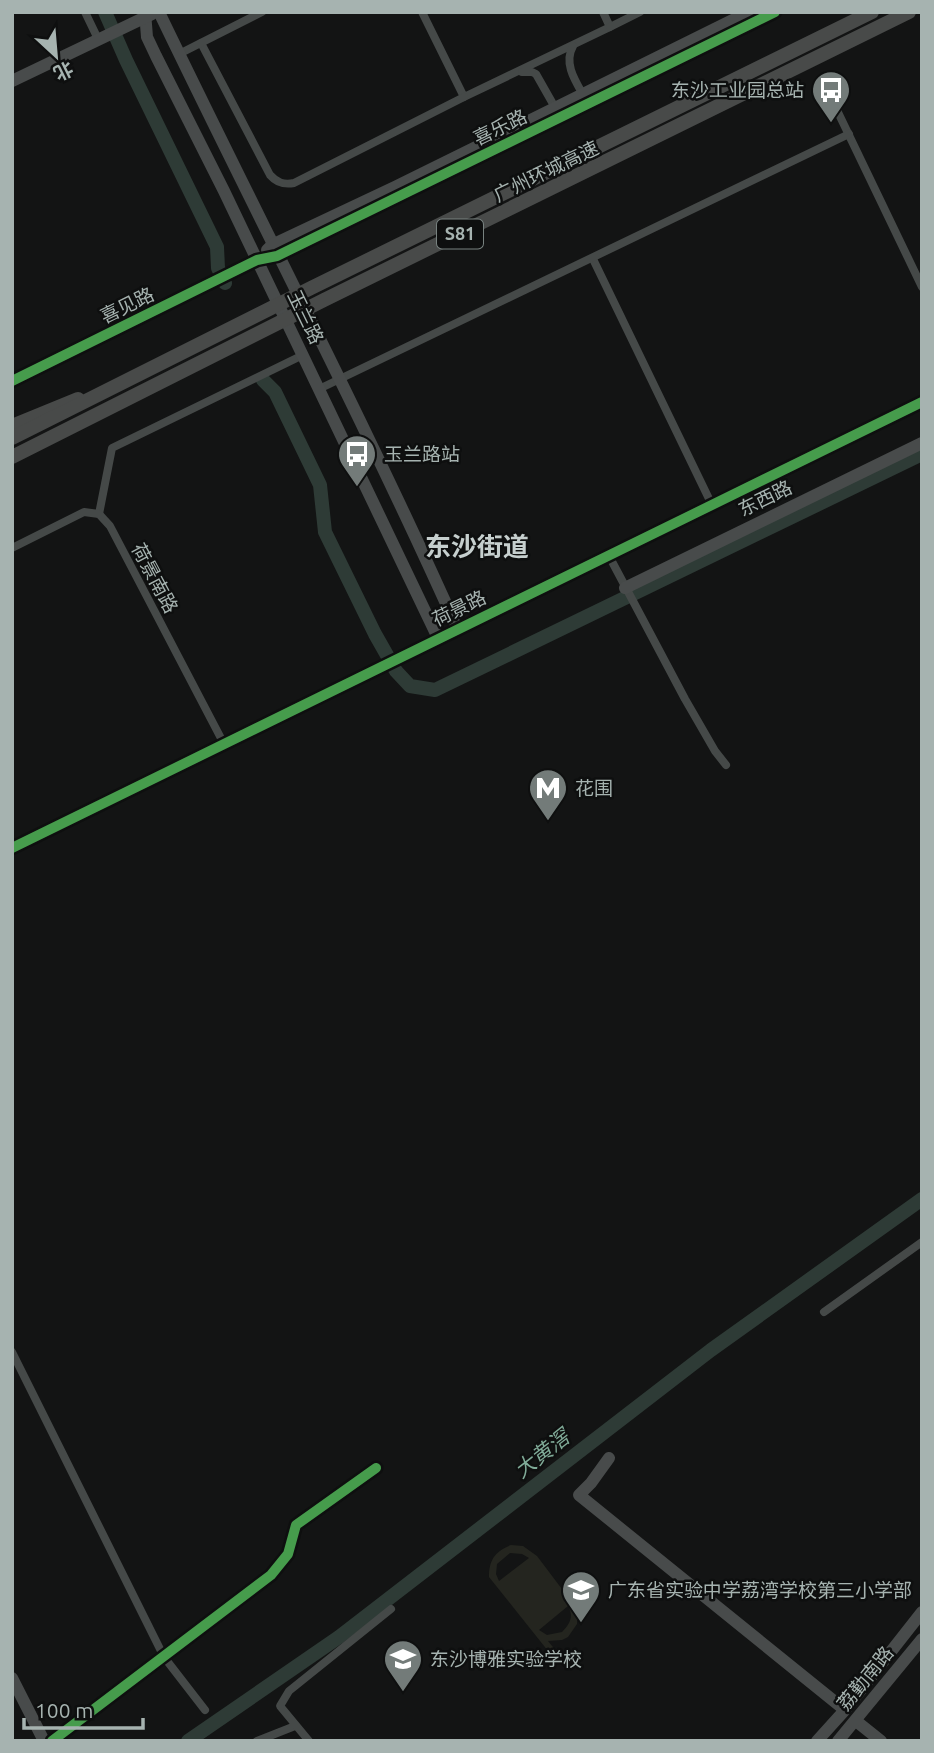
<svg xmlns="http://www.w3.org/2000/svg" width="934" height="1753" viewBox="0 0 934 1753" font-family="Ubuntu,'Noto Sans SC',sans-serif">
  <style>
    .green { fill: #24251f; fill-rule: evenodd }
    .lines { fill: none; stroke-linecap: round; stroke-linejoin: round }
    .river { stroke: #2e3b36; stroke-width: 14 }
    .street { stroke: #454948; stroke-width: 8 }
    .secondary { stroke: #484b4b; stroke-width: 12 }
    .highway { stroke: #484a49; stroke-width: 14 }
    .highway-bridge { stroke: #484a49; stroke-width: 14 }
    .cycleway-casing { stroke: #0e0f0f; stroke-width: 15 }
    .cycleway { stroke: #469c4c; stroke-width: 10 }
    .labels { text-anchor: middle; stroke-width: 5; stroke-linejoin: round; paint-order: stroke }
    .shield { fill: #0e0f0f; stroke: #788280; stroke-width: 2 }
    .shield-label { font-size: 18px; font-weight: bold; fill: #a6b3b0 }
    .poi-label { font-size: 19px; fill: #a6b3b0; stroke: #0e0f0f; text-anchor: start }
    .street-label { font-size: 19px; fill: #a6b3b0; stroke: #0e0f0f }
    .water-label { font-size: 21px; font-style: italic; fill: #80ab98; stroke: #0e0f0f }
    .district-label { font-size: 26px; font-weight: bold; fill: #c6cfce; stroke: #0e0f0f }
  </style>
  <rect width="100%" height="100%" fill="#131414"/>
  <path class="green" d="M511 1545 523 1546 537 1556 577 1609V1624L568 1637 562 1640 548 1641 561 1657 556 1661 489 1577C489 1560 495 1551 511 1545ZM510 1553 522 1554 529 1558 499 1581 496 1574 497 1564ZM568 1606C574 1616 570 1624 562 1632L547 1635 539 1630Z"/>
  <g class="lines">
    <g class="river">
      <path d="M105 12 126 60 217 247 218 268 225 283"/>
      <path d="M263 380 275 392 320 485 325 532 375 634 396 671 410 686 435 690 922 454"/>
      <path d="M188 1741 339 1637 711 1350 922 1199"/>
    </g>
    <g class="street">
      <path d="M85 12 98 39"/>
      <path d="M422 12 464 97 610 27 603 12"/>
      <path d="M610 27 640 12"/>
      <path d="M201 43 270 175C277 183 284 185 294 183L464 97"/>
      <path d="M573 46C563 64 576 82 585 98"/>
      <path d="M179 54 262 12"/>
      <path d="M522 72H532L536 74 557 111"/>
      <path d="M822 79 922 287"/>
      <path d="M593 259 712 505"/>
      <path d="M12 381 257 260"/>
      <path d="M319 389 849 134"/>
      <path d="M99 514 112 448 303 355"/>
      <path d="M12 548 84 512 99 514 110 526 224 744"/>
      <path d="M608 554 685 699 715 751 726 765"/>
      <path d="M824 1312 922 1242"/>
      <path d="M12 1352 164 1657 205 1710"/>
      <path d="M52 1741 271 1575 288 1554 296 1525 376 1468"/>
      <path d="M257 1741 295 1726"/>
      <path d="M309 1741 280 1706 289 1691 391 1609"/>
    </g>
    <g class="secondary">
      <path d="M145 12 147 37 156 56 224 191 438 638"/>
      <path d="M159 12C258 218 364 420 457 628"/>
      <path d="M12 81 152 14"/>
      <path d="M267 250 272 245 395 187 749 12"/>
      <path d="M257 260 277 256 775 12"/>
      <path d="M625 588 922 443"/>
      <path d="M12 848 922 402"/>
      <path d="M609 1458 591 1483 579 1495 845 1710"/>
      <path d="M12 1678 44 1741"/>
      <path d="M856 1721 881 1741"/>
      <path d="M817 1741 845 1710 922 1612"/>
      <path d="M838 1741 922 1639"/>
    </g>
    <path class="highway" d="M12 426 78 399"/>
    <g class="highway-bridge">
      <path d="M12 438 311 288 872 12"/>
      <path d="M12 457 324 300 909 12"/>
    </g>
    <defs>
      <g id="cycleway">
        <path d="M12 381 257 260 277 256 775 12"/>
        <path d="M12 848 922 402"/>
        <path d="M52 1741 271 1575 288 1554 296 1525 376 1468"/>
      </g>
    </defs>
    <use href="#cycleway" class="cycleway-casing"/>
    <use href="#cycleway" class="cycleway"/>
  </g>
  <defs>
    <symbol id="bus-pin" viewBox="-11 -11 22 30"><path d="M0 17L-7.5 6A9.5 9.5 0 1 1 7.5 6Z" fill="#737b79" stroke="#0e0f0f"/><path d="M-5-6H5V4H4V6H2V4H-2V6H-4V4H-5ZM-3.5-4V0h7V-4ZM-3.5 1.2v1.5H-2V1.2ZM2 1.2v1.5H3.5V1.2Z" fill="#fff"/></symbol>
    <symbol id="metro-pin" viewBox="-11 -11 22 30"><path d="M0 17L-7.5 6A9.5 9.5 0 1 1 7.5 6Z" fill="#737b79" stroke="#0e0f0f"/><path d="M-5.5 5V-5H-3L0 0L3-5H5.5V5H3V-.5L0 4L-3-.5V5Z" fill="#fff"/></symbol>
    <symbol id="school-pin" viewBox="-11 -11 22 30"><path d="M0 17L-7.5 6A9.5 9.5 0 1 1 7.5 6Z" fill="#737b79" stroke="#0e0f0f"/><path d="M0-5L7-2L0 1L-7-2ZM-4 1L0 2.5L4 1V4Q0 6-4 4Z" fill="#fff"/></symbol>
  </defs>
  <g fill-rule="evenodd">
    <use href="#bus-pin" x="809" y="68" width="44" height="60"/>
    <use href="#bus-pin" x="335" y="432" width="44" height="60"/>
    <use href="#metro-pin" x="526" y="766" width="44" height="60"/>
    <use href="#school-pin" x="559" y="1568" width="44" height="60"/>
    <use href="#school-pin" x="381" y="1637" width="44" height="60"/>
  </g>
  <g class="labels">
    <rect class="shield" x="437" y="219.5" width="46" height="29" rx="5"/>
    <g class="shield-label">
      <text x="460" y="240">S81</text>
    </g>
    <g class="poi-label">
      <text x="804" y="97" text-anchor="end">东沙工业园总站</text>
      <text x="384" y="461">玉兰路站</text>
      <text x="575" y="795">花围</text>
      <text x="608" y="1597">广东省实验中学荔湾学校第三小学部</text>
      <text x="430" y="1666">东沙博雅实验学校</text>
    </g>
    <g class="street-label">
      <text transform="translate(500 127) rotate(-26)" y="7">喜乐路</text>
      <text transform="translate(546 171) rotate(-26)" y="7">广州环城高速</text>
      <text transform="translate(127 305) rotate(-26)" y="7">喜见路</text>
      <text transform="translate(306 317) rotate(64)" y="7">玉兰路</text>
      <text transform="translate(765 498) rotate(-26)" y="7">东西路</text>
      <text transform="translate(155 578) rotate(62)" y="7">荷景南路</text>
      <text transform="translate(459 608) rotate(-26)" y="7">荷景路</text>
      <text transform="translate(865 1678) rotate(-51)" y="7">荔勤南路</text>
    </g>
    <g class="water-label">
      <text transform="translate(542 1454) rotate(-38)" y="7">大黄滘</text>
    </g>
    <g class="district-label">
      <text x="477" y="556">东沙街道</text>
    </g>
  </g>
  <rect width="934" height="1753" fill="none" stroke="#a6b3b0" stroke-width="28"/>
  <g transform="translate(56 56) rotate(154)" stroke="#0e0f0f" stroke-width="5" paint-order="stroke">
  <path d="M0-5L12 26L0 18L-12 26Z" fill="#a6b3b0"/>
  <text y="-10" font-size="19" font-weight="bold" text-anchor="middle" fill="#a6b3b0">北</text>
  </g>
  <path d="M24 1718v10h119v-10" fill="none" stroke="#a6b3b0" stroke-width="3.5"/>
  <text x="35" y="1718" font-size="21" fill="#a6b3b0" stroke="#0e0f0f" stroke-width="5" paint-order="stroke">100 m</text>
</svg>
